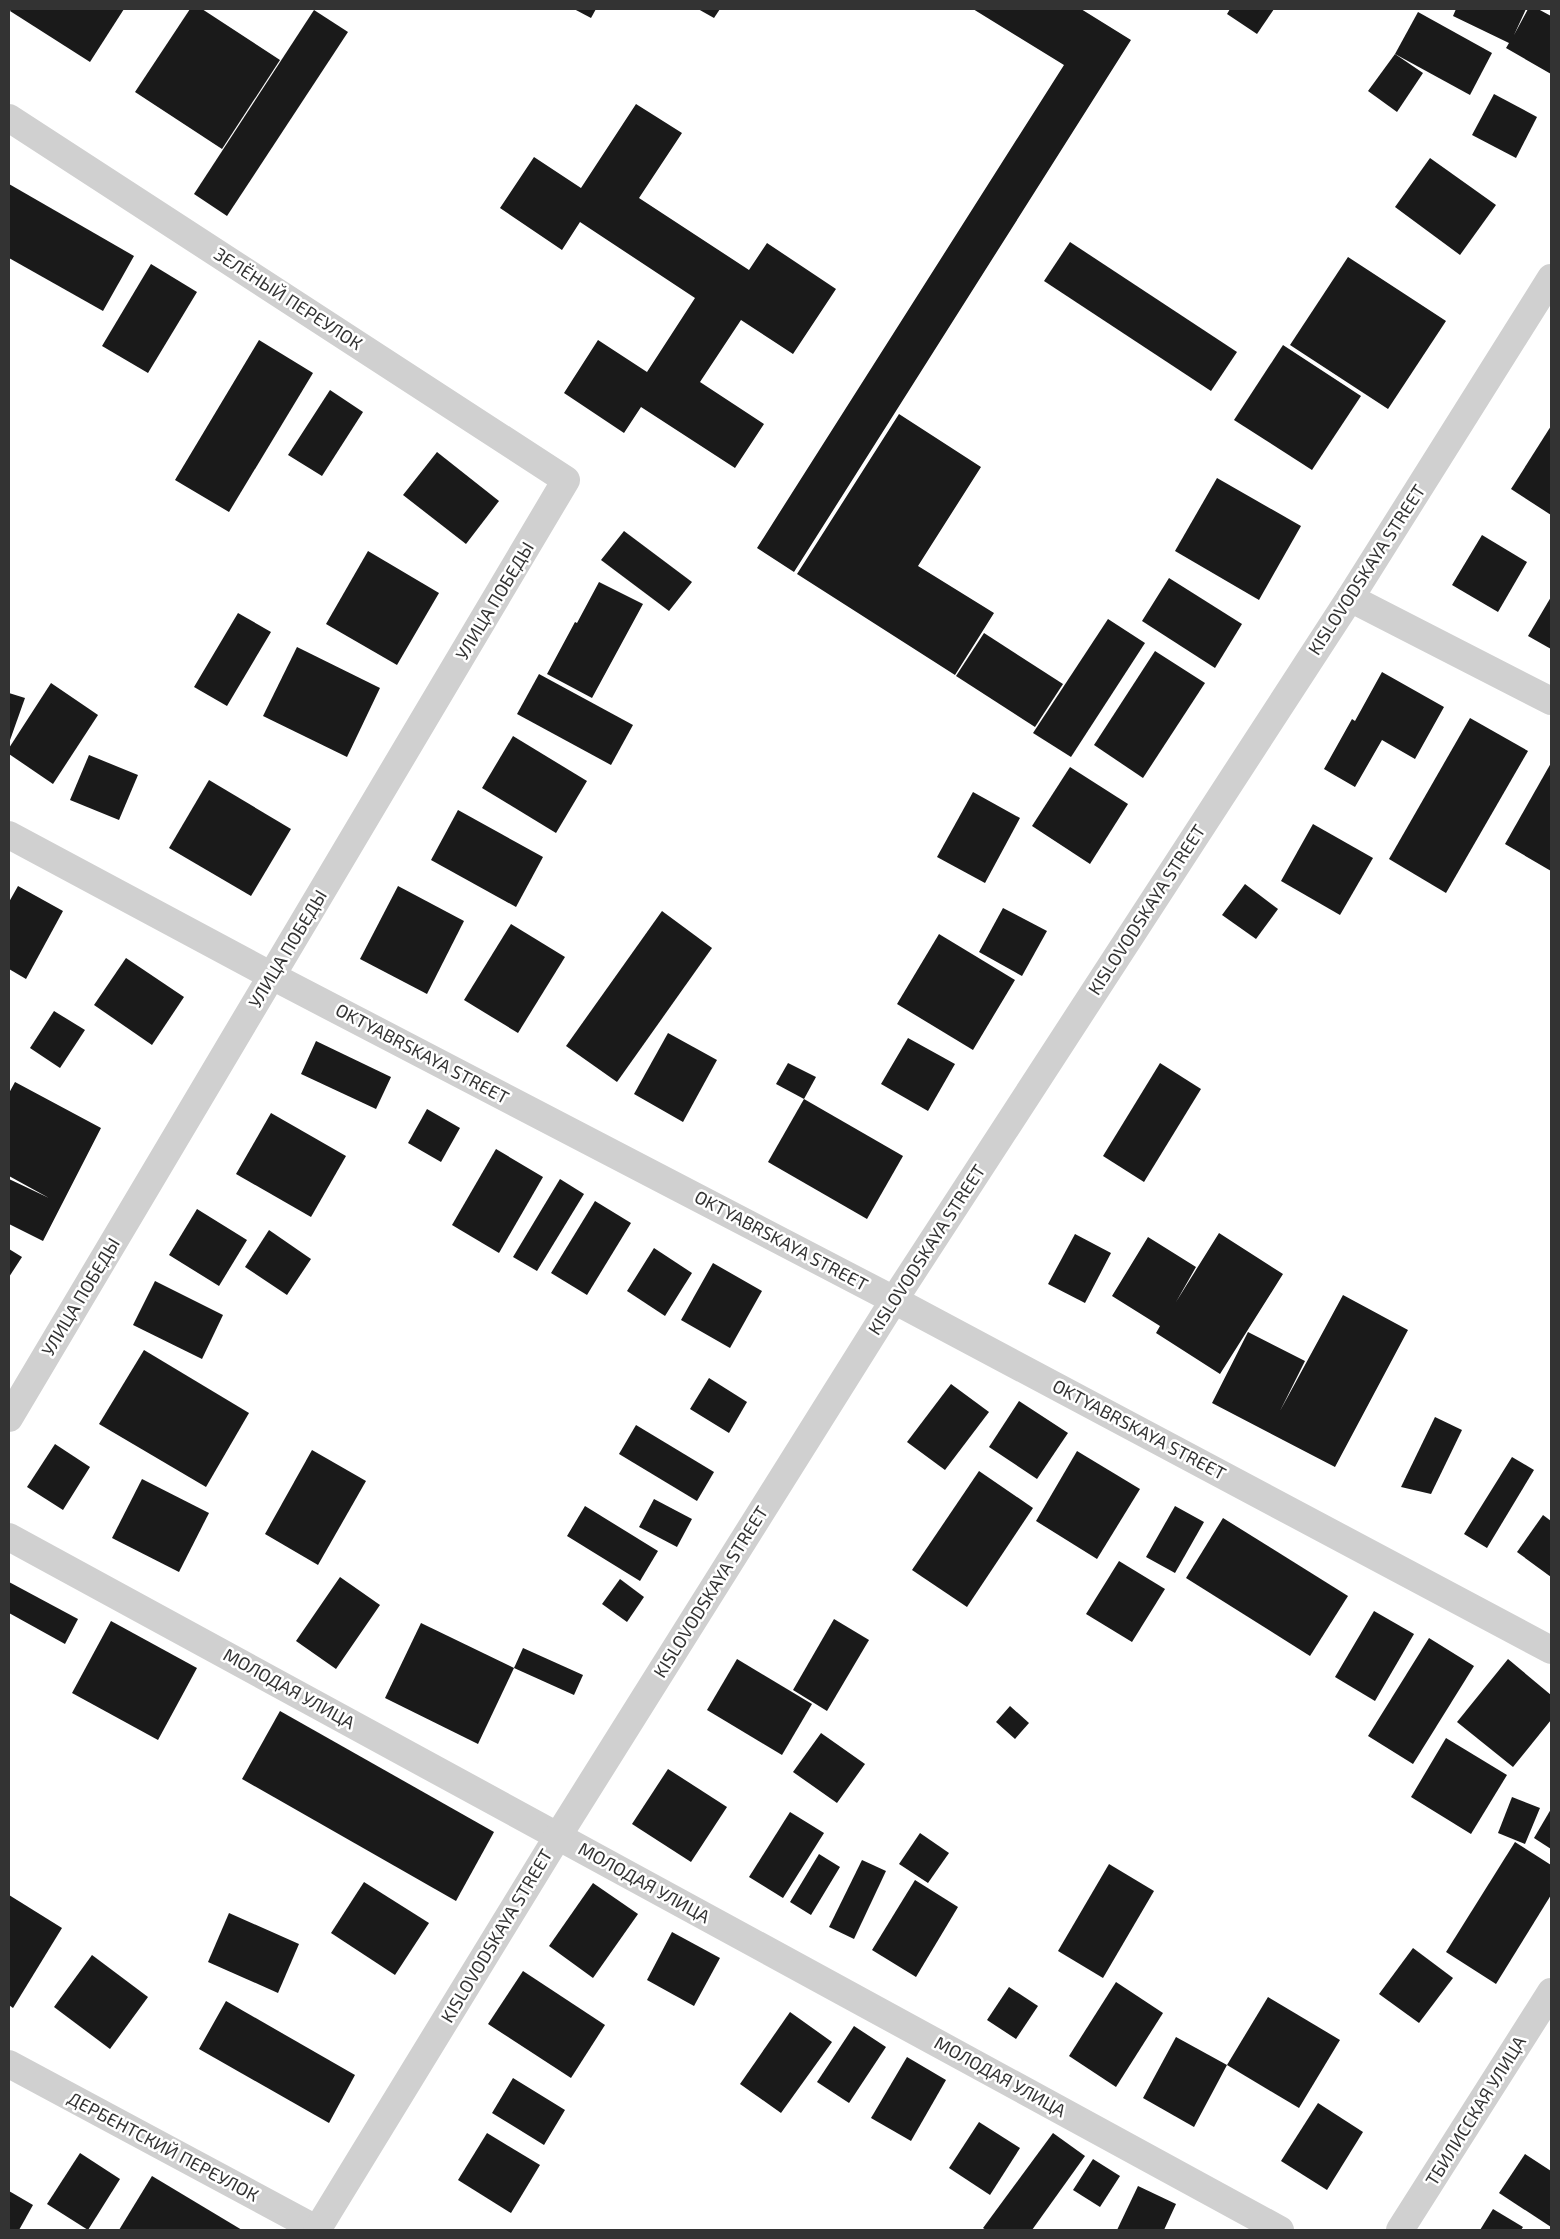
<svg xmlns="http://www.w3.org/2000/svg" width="1560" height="2239" viewBox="0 0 1560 2239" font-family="'Exo 2',sans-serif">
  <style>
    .building { fill: #1a1a1a }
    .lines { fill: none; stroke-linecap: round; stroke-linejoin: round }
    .minor { stroke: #d0d0d0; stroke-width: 28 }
    .labels { text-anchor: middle; stroke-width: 5; stroke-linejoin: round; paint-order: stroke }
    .street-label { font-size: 18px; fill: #333; stroke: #fff }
  </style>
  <rect width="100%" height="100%" fill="#fff"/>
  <g class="building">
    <path d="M11 9H124L90 62 10 11Z"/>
    <path d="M190 9H202L280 60 222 149 135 92Z"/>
    <path d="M574 9H596L591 18Z"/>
    <path d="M698 9H720L714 18Z"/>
    <path d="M973 9H1081L1131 40 794 572 757 548 1064 65Z"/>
    <path d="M1230 9H1274L1257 34 1227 14Z"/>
    <path d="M1456 9H1526L1514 35 1528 9H1538L1551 16V74L1506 48 1509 43 1453 16Z"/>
    <path d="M314 10 348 32 227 216 194 194Z"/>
    <path d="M1418 12 1492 53 1470 95 1395 54Z"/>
    <path d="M1395 54 1423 73 1397 112 1368 91Z"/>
    <path d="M1494 94 1537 117 1516 158 1472 135Z"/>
    <path d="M636 104 682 133 639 198 749 270 767 243 836 289 793 354 741 320 700 382 764 424 735 468 641 407 624 433 564 393 598 340 647 372 695 298 580 222 562 250 500 208 534 157 581 188Z"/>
    <path d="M1430 158 1496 205 1460 255 1395 207Z"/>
    <path d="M9 184 134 256 103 311 9 258Z"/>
    <path d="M1070 242 1237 352 1211 391 1044 281Z"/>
    <path d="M1348 257 1446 321 1388 409 1290 345Z"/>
    <path d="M151 264 197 292 148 373 102 346Z"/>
    <path d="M259 340 313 373 229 512 175 480Z"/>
    <path d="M1283 345 1361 396 1312 470 1234 420Z"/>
    <path d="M330 390 363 412 322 476 288 455Z"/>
    <path d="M899 414 981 467 918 566 994 613 955 675 797 574Z"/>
    <path d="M1551 426V515L1511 489Z"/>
    <path d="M437 452 499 501 466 544 403 495Z"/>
    <path d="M1217 478 1301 526 1259 600 1175 551Z"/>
    <path d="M624 531 692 582 669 611 601 560Z"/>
    <path d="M1482 535 1527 562 1498 612 1452 585Z"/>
    <path d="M368 551 439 593 397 665 326 624Z"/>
    <path d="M1169 578 1242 624 1215 668 1142 621Z"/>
    <path d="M599 582 643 604 592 698 547 674 575 622 577 623Z"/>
    <path d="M1551 597V649L1528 636Z"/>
    <path d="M238 613 271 632 227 706 194 687Z"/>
    <path d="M1108 619 1145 643 1071 757 1033 733Z"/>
    <path d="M984 633 1063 684 1035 727 956 676Z"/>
    <path d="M297 647 380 688 347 757 263 716Z"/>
    <path d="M1155 651 1205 683 1143 778 1094 745Z"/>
    <path d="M1382 672 1444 707 1415 759 1382 740 1355 787 1324 769 1352 719 1355 721Z"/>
    <path d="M539 674 633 725 611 765 517 714Z"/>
    <path d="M51 683 98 715 53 784 9 754V748Z"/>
    <path d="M9 693 25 698 9 743Z"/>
    <path d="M1470 718 1528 751 1446 893 1389 859Z"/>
    <path d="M513 736 587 781 556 833 482 788Z"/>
    <path d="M89 755 138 775 119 820 70 800Z"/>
    <path d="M1551 763V871L1505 844Z"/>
    <path d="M1070 767 1128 804 1090 864 1032 826Z"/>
    <path d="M209 780 291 829 251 896 169 848Z"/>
    <path d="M973 792 1020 818 985 883 937 857Z"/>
    <path d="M458 810 543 857 516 907 431 860Z"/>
    <path d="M1313 824 1373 858 1340 915 1281 881Z"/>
    <path d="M1245 884 1278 909 1256 939 1222 915Z"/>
    <path d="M18 886 63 911 26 979 9 969V902Z"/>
    <path d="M398 886 464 921 427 994 360 959Z"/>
    <path d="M1003 908 1047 931 1022 976 979 952Z"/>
    <path d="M662 911 712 948 617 1082 566 1046Z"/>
    <path d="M511 924 565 957 518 1033 464 1000Z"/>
    <path d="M939 934 1015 980 973 1050 897 1004Z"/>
    <path d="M126 958 184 997 152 1045 94 1005Z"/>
    <path d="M54 1011 85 1030 60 1068 30 1048Z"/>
    <path d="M668 1033 717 1060 683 1122 634 1094Z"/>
    <path d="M908 1038 955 1064 928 1111 881 1084Z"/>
    <path d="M316 1041 391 1077 376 1109 301 1074Z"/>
    <path d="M788 1063 816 1077 804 1099 776 1084Z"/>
    <path d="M1160 1063 1201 1089 1144 1182 1103 1156Z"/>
    <path d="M15 1082 101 1128 43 1241 9 1224V1179L49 1198 9 1176V1093Z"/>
    <path d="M804 1099 903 1156 867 1219 768 1162Z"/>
    <path d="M427 1109 460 1128 441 1162 408 1143Z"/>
    <path d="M271 1113 346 1156 311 1217 236 1174Z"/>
    <path d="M496 1149 543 1177 499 1253 452 1225Z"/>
    <path d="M560 1179 584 1194 537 1271 513 1257Z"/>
    <path d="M595 1201 631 1223 587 1295 551 1273Z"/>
    <path d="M197 1209 247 1240 219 1286 169 1255Z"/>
    <path d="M269 1230 311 1259 287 1295 245 1267Z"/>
    <path d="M1219 1233 1283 1274 1220 1374 1156 1333 1160 1326 1112 1296 1148 1237 1196 1267 1176 1302Z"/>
    <path d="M1075 1234 1111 1253 1085 1303 1048 1284Z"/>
    <path d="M654 1248 692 1273 665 1316 627 1291Z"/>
    <path d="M9 1249 22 1257 9 1277Z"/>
    <path d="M713 1263 762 1291 730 1348 681 1320Z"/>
    <path d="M155 1281 223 1315 202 1359 133 1325Z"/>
    <path d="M1343 1295 1408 1330 1335 1467 1212 1403 1248 1332 1305 1361 1280 1411Z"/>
    <path d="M144 1350 249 1413 206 1487 99 1424Z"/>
    <path d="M709 1378 747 1402 729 1433 690 1409Z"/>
    <path d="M951 1384 989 1412 945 1470 907 1442Z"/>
    <path d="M1019 1401 1068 1433 1037 1479 989 1447Z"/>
    <path d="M1435 1417 1462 1430 1431 1494 1401 1487Z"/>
    <path d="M636 1425 714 1472 697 1501 619 1454Z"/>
    <path d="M55 1444 90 1467 63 1510 27 1487Z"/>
    <path d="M312 1450 366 1481 318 1565 265 1534Z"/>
    <path d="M1077 1451 1140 1489 1097 1559 1036 1521Z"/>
    <path d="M1512 1457 1534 1470 1487 1548 1464 1534Z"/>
    <path d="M979 1471 1033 1508 967 1607 912 1570Z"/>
    <path d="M142 1479 209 1513 179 1572 112 1538Z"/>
    <path d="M654 1499 692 1519 677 1547 639 1527Z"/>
    <path d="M585 1506 658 1551 640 1581 567 1536Z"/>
    <path d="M1175 1506 1204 1522 1175 1573 1146 1557Z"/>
    <path d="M1543 1515 1551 1521V1577L1517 1552Z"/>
    <path d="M1223 1518 1348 1596 1310 1656 1186 1578Z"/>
    <path d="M1119 1561 1165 1589 1132 1642 1086 1614Z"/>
    <path d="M340 1577 380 1605 336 1669 296 1641Z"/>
    <path d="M620 1579 644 1597 627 1622 602 1604Z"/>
    <path d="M9 1582 78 1619 65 1644 9 1613Z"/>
    <path d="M1374 1611 1414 1634 1375 1701 1335 1677Z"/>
    <path d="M834 1619 869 1640 827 1711 793 1690Z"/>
    <path d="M111 1621 197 1668 158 1740 72 1693Z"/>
    <path d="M421 1623 514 1668 478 1744 385 1698Z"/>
    <path d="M1429 1638 1474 1666 1413 1764 1368 1736Z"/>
    <path d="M523 1648 583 1675 574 1695 514 1668Z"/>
    <path d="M737 1659 812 1704 782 1755 707 1710Z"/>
    <path d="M1508 1659 1551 1695V1720L1513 1767 1457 1722Z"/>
    <path d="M1010 1706 1029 1723 1015 1739 996 1722Z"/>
    <path d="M280 1711 494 1832 456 1901 242 1779Z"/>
    <path d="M821 1733 865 1764 837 1803 793 1772Z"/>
    <path d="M1446 1738 1507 1775 1471 1834 1411 1797Z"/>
    <path d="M668 1769 727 1807 691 1862 632 1824Z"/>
    <path d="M1512 1797 1540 1808 1525 1844 1498 1833Z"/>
    <path d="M1551 1809V1849L1534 1838Z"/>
    <path d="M790 1812 824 1833 783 1898 749 1877Z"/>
    <path d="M920 1833 949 1853 928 1883 899 1864Z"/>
    <path d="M1515 1842 1551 1865V1895L1496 1984 1446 1952Z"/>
    <path d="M819 1854 840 1867 811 1915 790 1902Z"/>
    <path d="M862 1860 886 1871 854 1939 829 1927Z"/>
    <path d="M1109 1864 1154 1891 1103 1978 1058 1951Z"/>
    <path d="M915 1880 958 1907 916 1977 872 1950Z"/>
    <path d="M364 1882 429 1923 395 1975 331 1933Z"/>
    <path d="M593 1883 638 1914 593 1978 549 1946Z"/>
    <path d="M9 1895 62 1928 13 2008 9 2005Z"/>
    <path d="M229 1913 299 1944 278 1993 208 1962Z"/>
    <path d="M672 1932 720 1958 694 2006 647 1980Z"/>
    <path d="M1413 1948 1453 1978 1419 2023 1379 1994Z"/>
    <path d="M92 1955 148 1997 110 2049 54 2007Z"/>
    <path d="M523 1971 605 2025 571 2078 488 2024Z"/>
    <path d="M1116 1982 1163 2013 1116 2087 1069 2056Z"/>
    <path d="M1009 1987 1038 2006 1016 2039 987 2020Z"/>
    <path d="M1268 1997 1340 2040 1299 2108 1227 2065Z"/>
    <path d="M226 2001 355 2075 329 2123 199 2049Z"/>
    <path d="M790 2012 832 2042 781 2113 740 2084Z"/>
    <path d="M854 2026 886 2047 849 2103 817 2082Z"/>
    <path d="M1176 2037 1227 2065 1194 2127 1143 2098Z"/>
    <path d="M907 2057 946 2080 911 2141 871 2118Z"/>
    <path d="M513 2078 565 2110 544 2145 492 2113Z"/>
    <path d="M1318 2103 1363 2132 1327 2190 1281 2161Z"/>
    <path d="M979 2122 1020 2148 990 2195 949 2168Z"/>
    <path d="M487 2133 540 2165 511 2213 458 2180Z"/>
    <path d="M1053 2133 1085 2156 1032 2230H986L983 2228Z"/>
    <path d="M80 2153 120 2179 88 2230 47 2204Z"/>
    <path d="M1525 2154 1551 2171V2227L1499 2193Z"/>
    <path d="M1093 2159 1120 2176 1100 2207 1073 2190Z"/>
    <path d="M152 2176 242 2230H119Z"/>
    <path d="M1138 2186 1176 2204 1164 2230H1117Z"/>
    <path d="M9 2191 33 2205 19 2230H9Z"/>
    <path d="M1493 2209 1523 2227 1521 2230H1480Z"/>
  </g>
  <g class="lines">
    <g class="minor">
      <path d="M9 118 566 480 9 1418"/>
      <path d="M1350 598 1551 701"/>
      <path d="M9 835 272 976 894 1300 1551 1650"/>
      <path d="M9 1537 1280 2230"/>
      <path d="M9 2064 318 2230"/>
      <path d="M317 2230 558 1836 894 1300 1350 598 1551 278"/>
      <path d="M1400 2230 1551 1992"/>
    </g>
  </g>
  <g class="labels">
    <g class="street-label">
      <text transform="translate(288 299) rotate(33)" y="6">ЗЕЛЁНЫЙ ПЕРЕУЛОК</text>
      <text transform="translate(1367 570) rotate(-57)" y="6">KISLOVODSKAYA STREET</text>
      <text transform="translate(495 601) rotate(-59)" y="6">УЛИЦА ПОБЕДЫ</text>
      <text transform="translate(1147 910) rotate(-57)" y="6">KISLOVODSKAYA STREET</text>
      <text transform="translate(288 949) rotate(-59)" y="6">УЛИЦА ПОБЕДЫ</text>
      <text transform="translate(422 1054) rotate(28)" y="6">OKTYABRSKAYA STREET</text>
      <text transform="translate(781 1241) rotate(28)" y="6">OKTYABRSKAYA STREET</text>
      <text transform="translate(927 1250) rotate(-57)" y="6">KISLOVODSKAYA STREET</text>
      <text transform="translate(81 1297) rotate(-59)" y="6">УЛИЦА ПОБЕДЫ</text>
      <text transform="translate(1139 1430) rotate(28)" y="6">OKTYABRSKAYA STREET</text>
      <text transform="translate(711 1592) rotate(-58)" y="6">KISLOVODSKAYA STREET</text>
      <text transform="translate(289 1689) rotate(29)" y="6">МОЛОДАЯ УЛИЦА</text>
      <text transform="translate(644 1883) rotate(29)" y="6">МОЛОДАЯ УЛИЦА</text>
      <text transform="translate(497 1936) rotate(-59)" y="6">KISLOVODSKAYA STREET</text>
      <text transform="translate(1000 2077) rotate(29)" y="6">МОЛОДАЯ УЛИЦА</text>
      <text transform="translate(1476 2111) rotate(-58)" y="6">ТБИЛИССКАЯ УЛИЦА</text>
      <text transform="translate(163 2147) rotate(28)" y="6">ДЕРБЕНТСКИЙ ПЕРЕУЛОК</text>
    </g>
  </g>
  <rect width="1560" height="2239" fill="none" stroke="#333333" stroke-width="20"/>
</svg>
